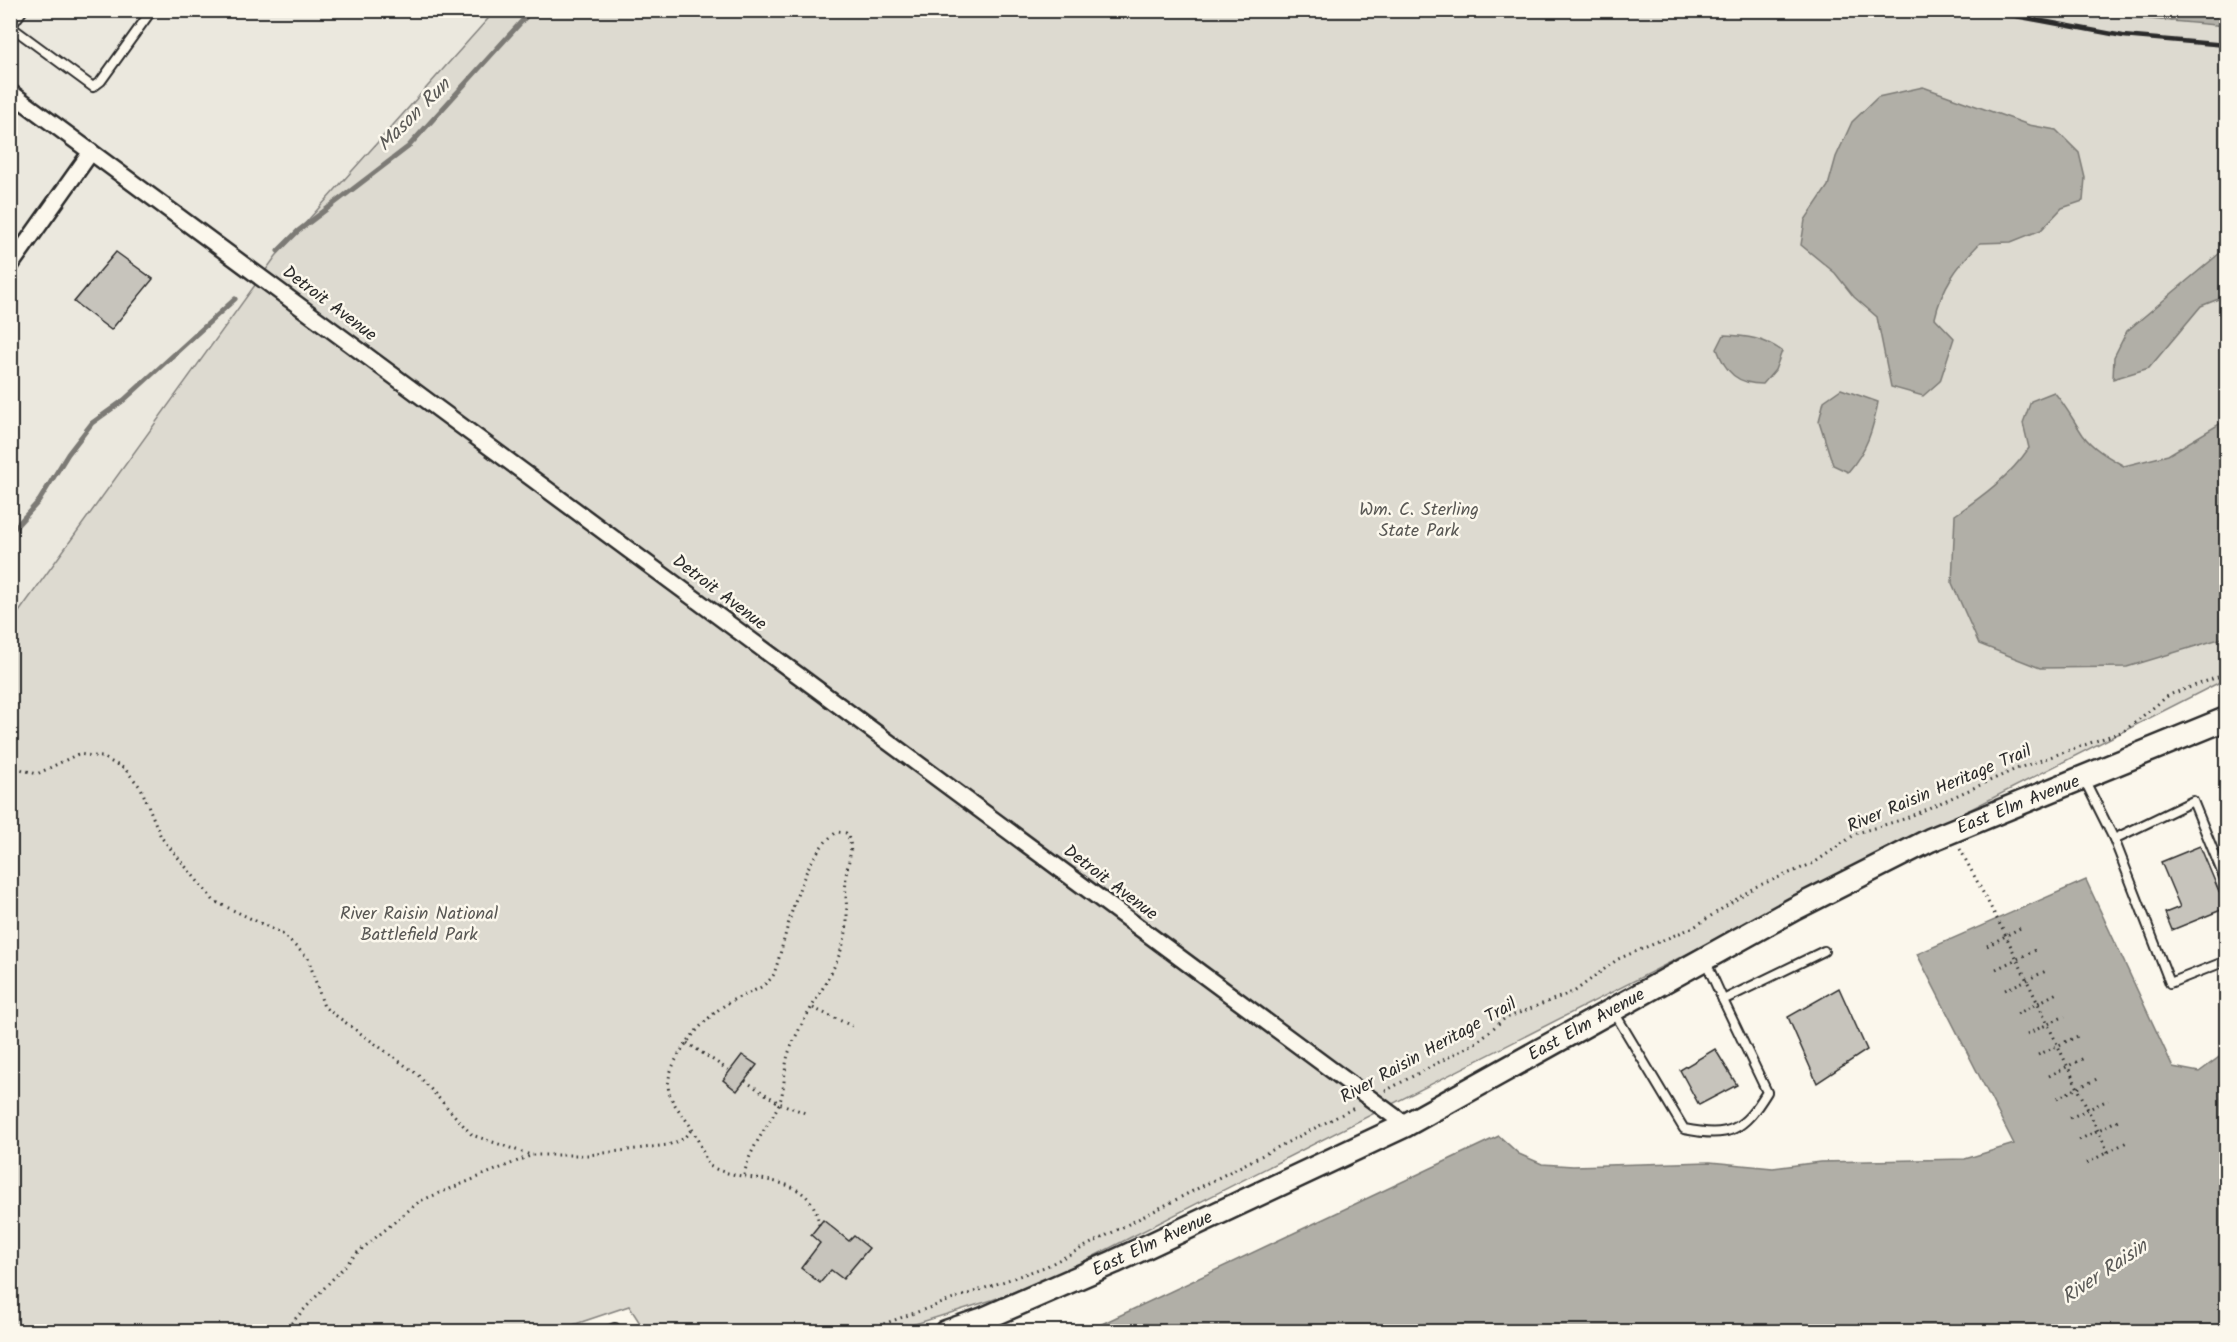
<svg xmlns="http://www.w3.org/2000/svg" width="2237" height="1342" viewBox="0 0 2237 1342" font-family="Kalam,sans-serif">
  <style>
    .built { fill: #ebe8de }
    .green { fill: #dddad0; stroke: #84827e; stroke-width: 1.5 }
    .water { fill: #b1afa7; stroke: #7b7a75; stroke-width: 1.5 }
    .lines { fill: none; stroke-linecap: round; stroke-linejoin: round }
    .stream { stroke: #7b7a75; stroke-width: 5 }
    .building { fill: #c7c4bc; stroke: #2b2b2b; stroke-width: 1.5 }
    .service-casing { stroke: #2b2b2b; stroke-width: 12 }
    .minor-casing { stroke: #2b2b2b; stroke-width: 20 }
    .secondary-casing { stroke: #2b2b2b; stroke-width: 27 }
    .path { stroke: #2b2b2b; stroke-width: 3; stroke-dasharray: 1.5 4.5; stroke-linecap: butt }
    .service { stroke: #fbf7ec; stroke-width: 8 }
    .minor { stroke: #fbf7ec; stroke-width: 15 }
    .secondary { stroke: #fbf7ec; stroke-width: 22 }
    .rail { stroke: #2b2b2b; stroke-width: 4.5 }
    .labels { text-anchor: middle; stroke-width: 5; stroke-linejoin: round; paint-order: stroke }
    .street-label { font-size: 18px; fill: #2b2b2b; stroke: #fbf7ec }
    .park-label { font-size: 18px; fill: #585754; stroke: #fbf7ec }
    .water-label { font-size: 20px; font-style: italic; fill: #5a5956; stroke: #fbf7ec }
  </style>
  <rect width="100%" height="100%" fill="#fbf7ec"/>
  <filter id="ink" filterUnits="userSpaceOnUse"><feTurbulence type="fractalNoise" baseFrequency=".0167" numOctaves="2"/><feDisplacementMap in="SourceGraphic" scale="12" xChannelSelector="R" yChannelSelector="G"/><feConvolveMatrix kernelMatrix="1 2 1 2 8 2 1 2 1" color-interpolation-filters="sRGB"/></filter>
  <g filter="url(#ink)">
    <path class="built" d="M11 11H495L276 256 11 623Z"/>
    <path class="green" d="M495 11H2226V679L1051 1278 992 1300 893 1331H645L629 1306 552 1332H11V623L276 256Z"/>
    <g class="water">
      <path d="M2073 11H2226V26L2083 13Z"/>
      <path d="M1923 87 2029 125 2056 130 2079 153 2085 178 2083 201 2062 208 2041 230 2011 242 1980 243C1957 266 1942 287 1935 318L1954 338 1940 381 1923 396 1891 387 1877 317 1854 297 1835 273 1801 245 1805 220 1828 186 1836 157 1852 122 1878 97Z"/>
      <path d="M2226 248V296L2201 306 2149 368 2113 379 2114 357 2127 331Z"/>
      <path d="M1724 335C1747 336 1764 338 1782 351L1775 370 1763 384C1737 384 1726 373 1717 349Z"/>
      <path d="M1841 389 1878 402C1873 430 1867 450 1848 472L1833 465 1819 421 1824 401Z"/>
      <path d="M2054 392C2066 406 2073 420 2083 435 2093 449 2110 458 2124 466L2168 455 2226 420V637L2127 667 2040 668 1979 644 1952 583 1955 515C1983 496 2010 476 2029 448L2023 423 2031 401Z"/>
      <path d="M2086 880 2173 1067 2199 1072 2226 1052V1331H1087L1499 1136 1519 1154 1542 1164 1573 1166 1710 1162 1773 1168 1820 1162 1965 1159 2014 1144 1917 954Z"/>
    </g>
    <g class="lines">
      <g class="stream">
        <path d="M278 251 298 231 408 147 532 10"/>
        <path d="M10 533 39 501 68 454 92 423 124 400 235 299"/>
      </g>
    </g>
    <g class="building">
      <path d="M116 252 153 279 111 330 74 302Z"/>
      <path d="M2200 846 2226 908 2172 930 2165 913 2180 907 2161 862Z"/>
      <path d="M1839 988 1867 1050 1817 1083 1788 1017Z"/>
      <path d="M1715 1049 1737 1085 1699 1105 1680 1070Z"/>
      <path d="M742 1055 757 1065 737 1091 723 1080Z"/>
      <path d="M823 1220 849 1241 854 1236 869 1248 843 1279 831 1270 820 1283 801 1268 820 1243 811 1235Z"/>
    </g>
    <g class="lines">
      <defs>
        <g id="service">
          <path d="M10 26 93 87 101 81 152 10"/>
          <path d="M10 28 23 10"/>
          <path d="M2084 779 2114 839 2170 983 2226 961"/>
          <path d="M2114 839 2193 801 2226 882"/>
          <path d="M1705 960 1723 1000 1824 951"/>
          <path d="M1614 1012 1684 1129C1730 1138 1743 1131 1767 1092L1723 1000"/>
          <path d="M604 1332 615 1328"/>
        </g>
        <g id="minor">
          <path d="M10 92 1406 1125"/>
          <path d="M10 266 91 152"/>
        </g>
        <path id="secondary" d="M946 1332 981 1320 1114 1262 1406 1125 1794 909 1930 840 2226 719"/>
      </defs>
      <use href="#service" class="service-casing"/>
      <use href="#minor" class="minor-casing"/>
      <use href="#secondary" class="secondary-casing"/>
      <g class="path">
        <path d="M10 766 37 774 78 754 102 757 125 769 141 788 161 837 214 901 281 933 308 958 324 1007 417 1074 472 1135 531 1155H588L668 1145 683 1139 692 1129"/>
        <path d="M1960 849 2006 936 2108 1152"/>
        <path d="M1987 946 2022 927"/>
        <path d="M1996 969 2036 950"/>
        <path d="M2005 990 2046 971"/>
        <path d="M813 1008 852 1026"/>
        <path d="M2017 1014 2057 993"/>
        <path d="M2027 1034 2065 1016"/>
        <path d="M687 1043 730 1071"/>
        <path d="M2038 1055 2080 1035"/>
        <path d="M2049 1076 2086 1057"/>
        <path d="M745 1081 779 1103 808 1114"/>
        <path d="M1385 1091 1477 1042 1504 1019 1575 991 1618 959 1694 927 1755 887 1814 863 1857 833 1904 819 2016 769 2124 731 2169 695 2226 674"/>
        <path d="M2057 1098 2099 1078"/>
        <path d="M2070 1118 2108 1100"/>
        <path d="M2079 1140 2118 1120"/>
        <path d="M2087 1163 2127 1142"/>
        <path d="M744 1175C750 1147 766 1130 778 1106 786 1090 783 1069 789 1052 804 1012 835 978 845 937 850 916 844 898 846 877 847 861 856 848 846 833L837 832C799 857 788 933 774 974 764 991 744 993 728 1003 706 1016 662 1063 669 1092 672 1104 684 1116 691 1127 698 1139 703 1152 708 1165 743 1187 812 1167 819 1225"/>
        <path d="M283 1332 357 1253 420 1201 530 1156"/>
        <path d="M861 1332 1047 1266 1356 1107"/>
      </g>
      <use href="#service" class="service"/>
      <use href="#minor" class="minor"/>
      <use href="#secondary" class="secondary"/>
      <path class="rail" d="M1983 10 2123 36 2226 45"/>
    </g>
  </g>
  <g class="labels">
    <g class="street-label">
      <text transform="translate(330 303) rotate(37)" y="6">Detroit Avenue</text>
      <text transform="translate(720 592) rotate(37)" y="6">Detroit Avenue</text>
      <text transform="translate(1939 788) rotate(-23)" y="6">River Raisin Heritage Trail</text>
      <text transform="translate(2018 804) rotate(-22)" y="6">East Elm Avenue</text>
      <text transform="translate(1111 882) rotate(37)" y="6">Detroit Avenue</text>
      <text transform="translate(1586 1024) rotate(-29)" y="6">East Elm Avenue</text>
      <text transform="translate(1428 1050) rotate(-29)" y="6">River Raisin Heritage Trail</text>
      <text transform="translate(1152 1243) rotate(-25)" y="6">East Elm Avenue</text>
    </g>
    <g class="park-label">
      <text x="1419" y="515">Wm. C. Sterling<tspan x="1419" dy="21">State Park</tspan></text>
      <text x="419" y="919">River Raisin National<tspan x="419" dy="21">Battlefield Park</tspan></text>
    </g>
    <g class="water-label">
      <text transform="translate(413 114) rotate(-45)" y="7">Mason Run</text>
      <text transform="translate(2104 1271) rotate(-34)" y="7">River Raisin</text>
    </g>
  </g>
  <rect width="2237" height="1342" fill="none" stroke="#fbf7ec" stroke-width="36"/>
  <rect x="18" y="18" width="2201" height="1306" fill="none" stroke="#2b2b2b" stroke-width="2" filter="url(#ink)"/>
</svg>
